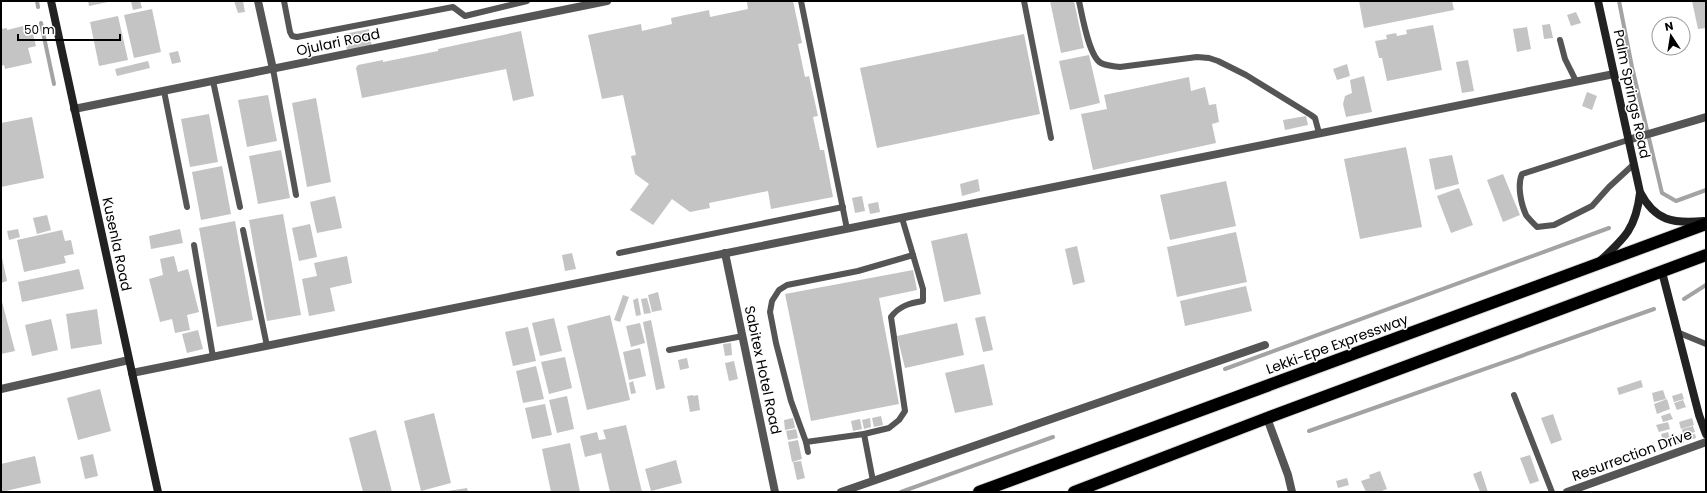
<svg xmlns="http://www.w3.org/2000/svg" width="1707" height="493" viewBox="0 0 1707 493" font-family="Poppins,sans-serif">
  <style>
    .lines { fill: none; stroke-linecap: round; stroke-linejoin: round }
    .stream { stroke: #a3a3a3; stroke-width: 4 }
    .building { fill: #c4c4c4 }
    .highway-casing { stroke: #dbdbdb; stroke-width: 14 }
    .lane { stroke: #555; stroke-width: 6 }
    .street { stroke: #555; stroke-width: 8 }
    .secondary { stroke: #222; stroke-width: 8 }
    .highway { stroke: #000; stroke-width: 12 }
    .labels { text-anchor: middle; stroke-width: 3; stroke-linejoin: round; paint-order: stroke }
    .street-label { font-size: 14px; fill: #000; stroke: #fff }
  </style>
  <rect width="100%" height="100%" fill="#fff"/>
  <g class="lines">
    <g class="stream">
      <path d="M37 1 38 7"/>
      <path d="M1619 1 1632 67 1662 193 1676 201 1706 190"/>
      <path d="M41 23 54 84"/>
      <path d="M1684 299 1706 285"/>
      <path d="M1225 369 1609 228"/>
      <path d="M1309 431 1654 309"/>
      <path d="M901 492 1053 437"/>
    </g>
  </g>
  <g class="building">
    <path d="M88 1H108V2L89 6Z"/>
    <path d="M131 1H140L142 8 133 10Z"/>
    <path d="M234 1H243L245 12 238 13Z"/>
    <path d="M754 1H793L802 43 798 44 805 77 809 76 818 116 813 117 820 150H824L833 197 771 209 768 191 709 203 710 208 690 212 672 199 653 225 630 210 649 184 635 174 631 156 636 155 623 95 602 99 588 35 641 24 642 31 672 24 671 18 709 10 710 17 748 9 747 2Z"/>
    <path d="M1050 1H1074L1084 48 1061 53Z"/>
    <path d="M1359 1H1452L1454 10 1364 28Z"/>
    <path d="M1692 1H1706V28L1698 29Z"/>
    <path d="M152 9 161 52 134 58 124 15Z"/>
    <path d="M1576 12 1581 23 1571 26 1567 15Z"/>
    <path d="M118 16 128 60 99 66 90 22Z"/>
    <path d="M1550 24 1553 38 1544 39 1542 25Z"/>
    <path d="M1433 25 1442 70 1387 81 1382 58H1379L1375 41 1387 39 1386 35 1396 33 1397 36 1407 34 1406 30Z"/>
    <path d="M23 26 26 36 33 34 36 46 28 48 32 63 5 69 4 65 1 66V29L7 28V30Z"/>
    <path d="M1527 27 1531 49 1517 52 1513 29Z"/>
    <path d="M369 29 372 47 347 51 344 34Z"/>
    <path d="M521 31 534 96 513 101 506 69 362 98 356 68 358 65 383 60V62L438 51V49Z"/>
    <path d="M1024 34 1040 114 877 148 860 68Z"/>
    <path d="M178 51 181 62 172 64 169 53Z"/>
    <path d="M1089 55 1100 103 1070 110 1059 61Z"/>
    <path d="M1468 60 1474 91 1462 93 1456 62Z"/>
    <path d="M148 61 150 68 117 76 115 69Z"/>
    <path d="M1347 64 1350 76 1337 80 1333 69Z"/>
    <path d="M1364 76 1372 112 1346 117 1343 104 1345 96 1352 93 1350 80Z"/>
    <path d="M1189 77 1191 91 1205 87 1209 105 1216 104 1219 122 1212 124 1216 143 1093 170 1081 114 1107 109 1104 95Z"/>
    <path d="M1587 92 1597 96 1592 110 1582 106Z"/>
    <path d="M268 95 277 141 247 147 238 100Z"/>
    <path d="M316 98 331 182 307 187 292 103Z"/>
    <path d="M209 114 218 162 190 167 181 119Z"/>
    <path d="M1306 116 1308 125 1285 130 1283 120Z"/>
    <path d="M32 117 44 178 1 187V123Z"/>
    <path d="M1406 147 1422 227 1360 239 1344 159Z"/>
    <path d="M281 150 290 198 258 204 249 156Z"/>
    <path d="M1452 155 1459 184 1435 190 1429 159Z"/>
    <path d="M222 166 231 214 201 220 192 172Z"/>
    <path d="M1503 174 1520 215 1503 222 1487 180Z"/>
    <path d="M978 179 980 191 962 196 960 184Z"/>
    <path d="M1226 181 1236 226 1170 240 1160 195Z"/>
    <path d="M1459 188 1473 225 1451 233 1437 196Z"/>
    <path d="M335 196 342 228 317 233 310 202Z"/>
    <path d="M862 196 865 211 855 213 852 198Z"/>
    <path d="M878 202 880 212 870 214 868 204Z"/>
    <path d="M283 214 301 315 267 321 249 220Z"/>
    <path d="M47 215 51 230 37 234 33 218Z"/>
    <path d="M235 221 253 320 217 327 199 228Z"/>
    <path d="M310 224 317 257 299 261 292 228Z"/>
    <path d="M18 229 20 237 9 240 7 231Z"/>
    <path d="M180 229 183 243 151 249 149 236Z"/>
    <path d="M62 230 65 241 71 240 74 254 64 256 66 263 24 272 17 240Z"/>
    <path d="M1236 232 1247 282 1177 297 1167 247Z"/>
    <path d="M967 233 981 294 944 302 931 241Z"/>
    <path d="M1077 246 1085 282 1073 285 1065 249Z"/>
    <path d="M1 253 7 281 1 283Z"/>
    <path d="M572 253 576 269 565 271 562 255Z"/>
    <path d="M174 256 178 272 188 269 199 312 187 315 190 330 175 333 172 319 160 322 149 279 163 275 160 259Z"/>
    <path d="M347 256 352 283 330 288 335 311 309 316 302 279 317 276 314 263Z"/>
    <path d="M79 269 84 289 22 302 18 282Z"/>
    <path d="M913 270 917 290 879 298 899 404 811 421 785 294Z"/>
    <path d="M1246 286 1252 311 1185 326 1180 301Z"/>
    <path d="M658 292 662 310 652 312 648 295Z"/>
    <path d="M623 295 629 297 620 322 614 320Z"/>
    <path d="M1 298 15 351 1 354Z"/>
    <path d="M638 298 641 315 636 316 633 300Z"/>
    <path d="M647 298 651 313 644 314 641 299Z"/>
    <path d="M97 309 102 344 71 349 66 314Z"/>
    <path d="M610 315 630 400 587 410 567 326Z"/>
    <path d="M985 316 993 350 983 352 975 318Z"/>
    <path d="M554 318 562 351 540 356 532 323Z"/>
    <path d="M51 319 58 350 32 356 25 325Z"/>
    <path d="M651 320 665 388 656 390 643 322Z"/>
    <path d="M640 323 645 343 631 347 626 326Z"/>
    <path d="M957 323 964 355 905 368 897 336Z"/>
    <path d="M528 327 536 361 513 366 505 332Z"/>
    <path d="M198 330 203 349 187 353 182 334Z"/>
    <path d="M731 343 732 355 725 356 723 344Z"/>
    <path d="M640 348 646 376 629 380 623 352Z"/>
    <path d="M565 357 572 388 549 394 541 362Z"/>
    <path d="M687 358 689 368 680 370 678 360Z"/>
    <path d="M734 361 738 379 729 381 725 363Z"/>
    <path d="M984 364 993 405 955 413 945 373Z"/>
    <path d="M536 366 544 399 523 403 516 371Z"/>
    <path d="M1641 380 1643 387 1619 395 1617 388Z"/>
    <path d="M633 381 636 393 631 394 629 383Z"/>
    <path d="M100 389 111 431 78 440 67 398Z"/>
    <path d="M1663 390 1666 399 1654 402 1652 393Z"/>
    <path d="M1682 393 1684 399 1674 402 1672 396Z"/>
    <path d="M693 395V396L698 395 700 410 690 412 687 396Z"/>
    <path d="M567 396 574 429 557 433 549 400Z"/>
    <path d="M1667 399 1670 409 1657 414 1654 404Z"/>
    <path d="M1683 400 1686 407 1677 410 1674 403Z"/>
    <path d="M545 404 552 435 532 439 525 408Z"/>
    <path d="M434 413 451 483 421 491 404 421Z"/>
    <path d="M1670 413 1673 419 1663 422 1661 416Z"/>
    <path d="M1553 414 1562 440 1551 444 1541 418Z"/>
    <path d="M881 416 883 425 874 427 872 418Z"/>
    <path d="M793 418 795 428 785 430 784 420Z"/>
    <path d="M870 418 871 427 864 429 862 420Z"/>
    <path d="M1692 418 1694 425 1681 429 1679 422Z"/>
    <path d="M860 419 862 429 853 431 851 421Z"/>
    <path d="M1668 422 1670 429 1659 432 1656 425Z"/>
    <path d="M626 425 642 492H610L601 453 585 457 580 436 597 432 599 440 606 439 603 430Z"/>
    <path d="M1693 426 1695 432 1683 435 1682 429Z"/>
    <path d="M796 429 798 438 788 440 786 431Z"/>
    <path d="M376 430 392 492H363L349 438Z"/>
    <path d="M1668 432 1672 446 1665 448 1661 434Z"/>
    <path d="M1695 434 1696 438 1686 441 1685 436Z"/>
    <path d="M1681 435 1684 443 1674 445 1672 437Z"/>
    <path d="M798 440 802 459 792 462 788 442Z"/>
    <path d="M570 443 580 492H551L542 449Z"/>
    <path d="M93 454 98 476 85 479 80 457Z"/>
    <path d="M1530 455 1539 481 1530 484 1520 458Z"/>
    <path d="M35 456 41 483 1 492V464Z"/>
    <path d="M676 460 682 483 651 491 645 469Z"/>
    <path d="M801 461 805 478 797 480 793 462Z"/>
    <path d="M1380 471 1387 489 1379 492H1366L1361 481 1370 478 1369 475Z"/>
    <path d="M1481 471 1488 492H1480L1473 474Z"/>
    <path d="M1347 478 1349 485 1338 488 1336 481Z"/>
    <path d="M467 488 468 492H448V491Z"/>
  </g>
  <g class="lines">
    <defs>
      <g id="highway">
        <path d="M979 492 1706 224"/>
        <path d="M1074 492 1267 418 1706 255"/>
      </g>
    </defs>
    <use href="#highway" class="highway-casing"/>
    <g class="lane">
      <path d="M284 1 290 32 292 36 297 37 453 7 465 16 527 1"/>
      <path d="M801 1 847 229"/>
      <path d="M1024 1 1051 138"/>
      <path d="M1079 1C1082 15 1089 57 1101 63 1107 66 1113 66 1120 67L1197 57 1209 58 1218 61 1246 75 1311 115 1315 118 1319 133"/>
      <path d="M1560 40 1565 59 1576 81"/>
      <path d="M273 69 296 195"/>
      <path d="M213 81 240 207"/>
      <path d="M164 91 187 207"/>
      <path d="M1628 140 1522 174C1517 185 1521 204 1526 215 1529 219 1533 223 1537 227L1554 225 1592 206 1609 187 1634 164"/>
      <path d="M243 230 267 346"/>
      <path d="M194 245 213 357"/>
      <path d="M619 253 843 207"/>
      <path d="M1677 332 1706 344"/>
      <path d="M669 350 743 336"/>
      <path d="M1514 395 1552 492"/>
      <path d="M864 434 873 481"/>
      <path d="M806 442 864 434 889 428 899 420 905 411 891 317C899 306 910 303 923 301V289L913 255"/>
      <path d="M808 452 806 442 791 401 776 343 770 312 772 301 779 290 787 285 858 271 913 255 902 218"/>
    </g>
    <g class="street">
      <path d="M258 1 273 69"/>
      <path d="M74 109 607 1"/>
      <path d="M1628 140 1706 117"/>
      <path d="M725 253 775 492"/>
      <path d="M132 373 1614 74"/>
      <path d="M1 389 129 360"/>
      <path d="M1267 418 1288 475 1292 492"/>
      <path d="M841 492 1265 345"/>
      <path d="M1567 492 1706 442"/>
    </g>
    <g class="secondary">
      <path d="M51 1 158 492"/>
      <path d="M1598 1 1640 192C1655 221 1673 224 1704 221"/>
      <path d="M1600 261C1625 238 1636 228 1640 193"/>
      <path d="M1662 272 1699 415 1706 434"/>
    </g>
    <use href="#highway" class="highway"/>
  </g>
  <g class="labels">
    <g class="street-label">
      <text transform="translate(338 42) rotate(-12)" y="5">Ojulari Road</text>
      <text transform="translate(1632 94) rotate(78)" y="5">Palm Springs Road</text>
      <text transform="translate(117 244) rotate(78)" y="5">Kusenla Road</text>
      <text transform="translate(1337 344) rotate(-20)" y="5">Lekki-Epe Expressway</text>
      <text transform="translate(763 370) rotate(78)" y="5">Sabitex Hotel Road</text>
      <text transform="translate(1632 455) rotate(-20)" y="5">Resurrection Drive</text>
    </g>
  </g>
  <rect width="1707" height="493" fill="none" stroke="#000000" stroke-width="4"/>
  <g transform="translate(1671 36) rotate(348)"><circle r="19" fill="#ffffff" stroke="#999999"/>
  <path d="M0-3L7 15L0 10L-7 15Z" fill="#000000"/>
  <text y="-6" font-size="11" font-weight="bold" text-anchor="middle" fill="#000000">N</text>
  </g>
  <path d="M18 34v6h102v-6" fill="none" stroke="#000000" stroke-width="2"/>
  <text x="24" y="34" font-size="12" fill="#000000" stroke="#ffffff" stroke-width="3" paint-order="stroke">50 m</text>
</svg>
